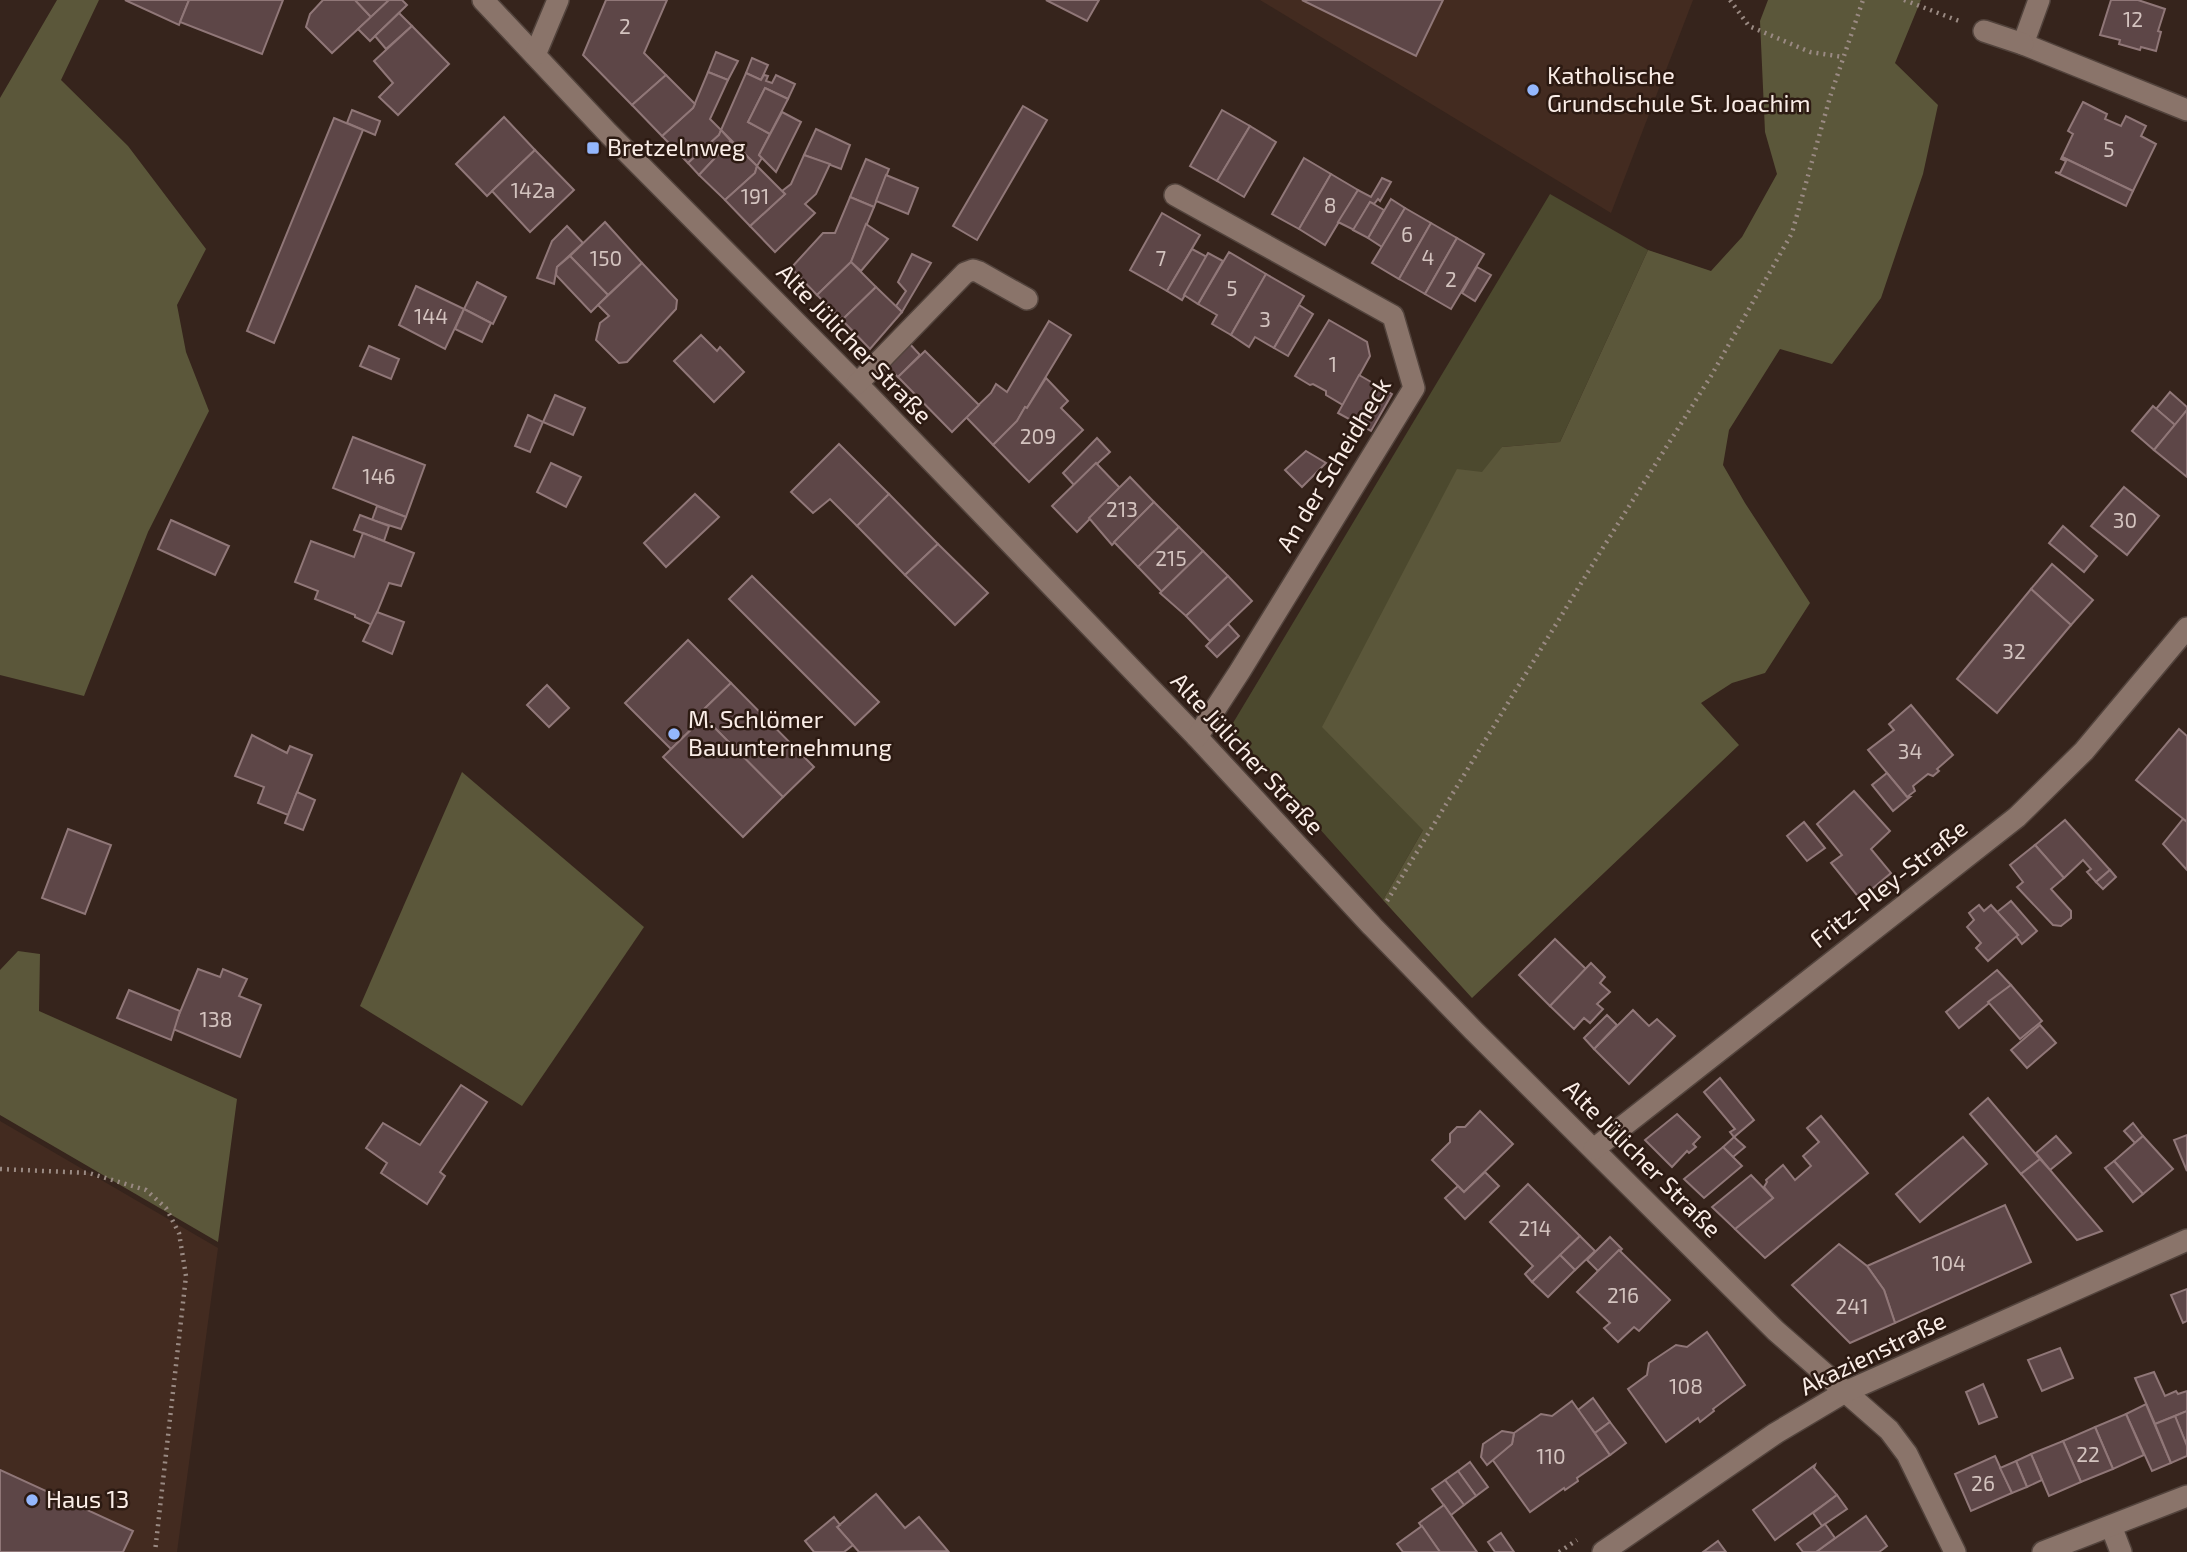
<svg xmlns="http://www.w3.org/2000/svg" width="2187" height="1552" viewBox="0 0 2187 1552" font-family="'Exo 2',sans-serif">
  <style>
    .built { fill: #432b20 }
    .green { fill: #4c492e }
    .forest { fill: #5b573a }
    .building { fill: #5d4647; stroke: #907778; stroke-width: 2 }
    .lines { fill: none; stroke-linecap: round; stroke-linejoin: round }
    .minor-casing { stroke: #52433c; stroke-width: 24 }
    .path { stroke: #9a8a83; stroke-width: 4.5; stroke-dasharray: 2 5; stroke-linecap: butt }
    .minor { stroke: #8a746a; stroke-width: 21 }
    .poi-dot { fill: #94b7fd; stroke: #2c1a12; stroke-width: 2.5 }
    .labels { text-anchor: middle; stroke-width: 5; stroke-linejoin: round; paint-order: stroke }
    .number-label { font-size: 21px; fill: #d3c3bf }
    .poi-label { font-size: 24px; fill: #faede7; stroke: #2c1a12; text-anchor: start }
    .street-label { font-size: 24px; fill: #faede7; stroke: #2c1a12 }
  </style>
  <rect width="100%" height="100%" fill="#36241c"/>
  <g class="built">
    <path d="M1260 0H1693L1611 213Z"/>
    <path d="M0 1121 218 1248 177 1552H0Z"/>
  </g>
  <path class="green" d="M1550 194 1648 250 1560 442 1502 447 1423 830 1383 900 1230 728Z"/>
  <g class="forest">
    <path d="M57 0H99L61 80 128 146 206 249 177 305 186 352 209 411 148 532 84 696 0 675V98Z"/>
    <path d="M1768 0H1921L1895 63 1938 105 1923 174 1881 298 1832 364 1780 349 1729 430 1723 465 1745 503 1810 603 1765 673 1732 683 1701 703 1739 745 1472 998 1383 900 1423 830 1322 727 1457 469 1482 472 1502 447 1560 442 1648 250 1711 271 1742 237 1777 174 1765 132 1760 21Z"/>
    <path d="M462 772 644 927 522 1106 360 1006Z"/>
    <path d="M18 951 40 954 39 1011 237 1099 218 1242 0 1115V970Z"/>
  </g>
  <g class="building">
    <path d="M125 0H189L179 25Z"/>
    <path d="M189 0H283L262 54 180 22Z"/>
    <path d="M323 0H355L371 17 332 53 306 27 310 14Z"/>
    <path d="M355 0H387L388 1 371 17Z"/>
    <path d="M402 0 407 5 370 41 358 29 389 0Z"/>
    <path d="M606 0H667L644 53 666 75 632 105 583 55Z"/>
    <path d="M1046 0H1099L1087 21Z"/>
    <path d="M1302 0H1443L1416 56Z"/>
    <path d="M2111 0H2138L2165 9 2158 31 2161 32 2156 51 2141 47 2140 50 2119 44 2120 40 2100 35Z"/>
    <path d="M399 13 412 26 386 49 375 36Z"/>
    <path d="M412 26 449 64 398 115 379 97 393 83 374 61Z"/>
    <path d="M716 52 738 61 728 80 708 72Z"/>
    <path d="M752 58 768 65 761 80 746 73Z"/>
    <path d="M708 72 728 80 710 119 721 130 719 135 688 163 662 136 693 108Z"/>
    <path d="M746 73 761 80 764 75 768 76 766 81 772 83 776 75 795 84 788 99 765 88 748 122 770 134 759 155 762 158 757 166 721 130Z"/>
    <path d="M666 75 695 104 693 108 662 136 632 105Z"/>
    <path d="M765 88 788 99 770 134 748 122Z"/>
    <path d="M2083 102 2107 114 2105 119 2121 126 2126 116 2146 126 2141 136 2156 144 2133 191 2062 157 2073 134 2068 131Z"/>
    <path d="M1023 106 1047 120 977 240 953 226Z"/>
    <path d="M352 110 380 121 375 135 347 123Z"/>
    <path d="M1222 110 1250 126 1217 181 1190 166Z"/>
    <path d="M782 112 801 122 776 172 759 155Z"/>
    <path d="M504 117 535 150 487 196 456 164Z"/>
    <path d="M334 118 363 130 274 343 247 331Z"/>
    <path d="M1250 126 1276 142 1244 197 1217 181Z"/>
    <path d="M816 129 850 145 841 169 804 155Z"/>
    <path d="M721 130 731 141 699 175 688 163 719 135Z"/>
    <path d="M731 141 757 166 755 173 725 200 699 175Z"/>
    <path d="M535 150 574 190 530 232 492 191Z"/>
    <path d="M804 155 830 164 816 194 805 204 815 213 775 252 750 226 785 194 782 191 791 184Z"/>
    <path d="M2062 157 2133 191 2126 206 2055 172 2060 173 2066 161 2061 159Z"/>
    <path d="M1304 158 1331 174 1299 229 1272 214Z"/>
    <path d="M866 159 889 169 874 207 850 197Z"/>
    <path d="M757 166 785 194 750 226 725 200 755 173Z"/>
    <path d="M1331 174 1358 190 1325 245 1299 229Z"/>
    <path d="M886 175 918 188 908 214 876 201Z"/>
    <path d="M1382 178 1391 182 1380 201 1378 199 1374 204 1370 202 1354 230 1338 222 1358 190 1371 197Z"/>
    <path d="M850 197 874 207 851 262 817 295 791 268 823 233H835Z"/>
    <path d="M1391 199 1405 208 1382 247 1368 238Z"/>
    <path d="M1370 202 1384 210 1368 238 1353 230Z"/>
    <path d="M1405 208 1431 223 1399 279 1372 263Z"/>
    <path d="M1162 213 1200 235 1167 291 1130 270Z"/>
    <path d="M605 222 642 263 608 295 570 256Z"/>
    <path d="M1431 223 1457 238 1425 294 1399 279Z"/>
    <path d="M866 224 888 239 861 271 851 262Z"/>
    <path d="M567 226 583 243 557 267 554 284 537 278 552 241Z"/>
    <path d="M1457 238 1484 254 1451 309 1425 294Z"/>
    <path d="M1192 249 1207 257 1182 300 1167 291Z"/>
    <path d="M1229 252 1266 274 1231 335 1212 324 1217 315 1198 304Z"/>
    <path d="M1208 253 1223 261 1198 304 1184 295Z"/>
    <path d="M912 254 931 263 902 312 896 306 906 291 898 282Z"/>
    <path d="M570 256 608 295 591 312 556 275 557 267Z"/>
    <path d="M851 262 876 287 842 320 817 295Z"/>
    <path d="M642 263 677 300 676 309 627 362 619 363 596 340 600 323 609 316 598 305Z"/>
    <path d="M1477 267 1491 275 1475 301 1462 293Z"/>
    <path d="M1266 274 1304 296 1274 348 1255 337 1249 347 1231 335Z"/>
    <path d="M477 282 506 297 493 324 464 309Z"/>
    <path d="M416 286 464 309 445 349 399 325Z"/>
    <path d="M876 287 902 312 870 349 842 320Z"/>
    <path d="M1299 305 1313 314 1288 356 1274 348Z"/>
    <path d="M464 309 491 323 482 342 455 329Z"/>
    <path d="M1329 320 1367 342 1370 356 1343 405 1326 395V391L1313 384 1310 385 1295 376Z"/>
    <path d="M1049 321 1071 335 1027 408 1025 407 1017 421 993 445 966 417 991 393 996 384 1007 392Z"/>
    <path d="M701 335 717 351 720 347 744 372 714 402 674 361Z"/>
    <path d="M908 342 920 355 898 377 885 365Z"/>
    <path d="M369 346 399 359 391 379 360 366Z"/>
    <path d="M925 351 979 405 952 432 898 377Z"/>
    <path d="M1359 375 1392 394 1371 431 1338 413Z"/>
    <path d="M1046 378 1068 401 1061 408 1083 430 1029 482 993 445 1017 421 1025 407 1027 408Z"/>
    <path d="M2170 392 2187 407V410L2175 425 2156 409Z"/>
    <path d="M555 395 585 408 573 435 543 422Z"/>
    <path d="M2153 406 2175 425 2154 450 2132 431Z"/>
    <path d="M2187 410V477L2154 450Z"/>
    <path d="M528 415 543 422 530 452 515 446Z"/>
    <path d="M353 437 425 465 406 517 333 488Z"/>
    <path d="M1097 438 1110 452 1074 485 1063 473Z"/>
    <path d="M839 444 889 494 857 526 830 499 813 513 791 492Z"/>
    <path d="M1306 451 1326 463 1302 487 1285 470Z"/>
    <path d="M551 463 581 477 566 507 537 492Z"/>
    <path d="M1096 463 1120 488 1077 532 1052 506Z"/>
    <path d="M1130 477 1154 502 1112 545 1089 518Z"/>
    <path d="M2124 487 2159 516 2127 555 2091 526Z"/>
    <path d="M695 494 719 517 666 567 644 543Z"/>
    <path d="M889 494 938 544 905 575 857 526Z"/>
    <path d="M1154 502 1179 527 1138 567 1114 542Z"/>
    <path d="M377 506 406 517 401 529 372 520Z"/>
    <path d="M360 515 389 526 384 541 354 530Z"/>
    <path d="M171 520 229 546 215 575 158 549Z"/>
    <path d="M2063 526 2097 556 2084 572 2049 543Z"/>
    <path d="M1179 527 1203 551 1162 592 1138 567Z"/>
    <path d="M363 533 414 553 401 586 389 583 372 625 355 617V615L315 599 318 591 295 582 311 541 354 557Z"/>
    <path d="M938 544 988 593 955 625 905 575Z"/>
    <path d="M1203 551 1228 576 1186 616 1160 593Z"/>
    <path d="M2052 564 2093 600 2071 625 2031 589Z"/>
    <path d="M752 576 879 702 855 725 729 599Z"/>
    <path d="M1228 576 1252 601 1210 641 1186 616Z"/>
    <path d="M2031 589 2071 625 1997 713 1957 679Z"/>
    <path d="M377 612 404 622 392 654 363 641Z"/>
    <path d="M1228 624 1239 636 1217 657 1206 646Z"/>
    <path d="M688 640 731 683 700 713 704 717 671 749 625 703Z"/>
    <path d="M731 683 814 767 783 797 700 713Z"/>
    <path d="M547 685 569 708 549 727 527 705Z"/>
    <path d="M1911 705 1953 755 1937 769 1939 771 1933 776 1928 774 1913 786 1915 791 1907 797 1868 750 1894 730 1889 724Z"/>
    <path d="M704 717 783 797 743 837 663 757Z"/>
    <path d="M2179 729 2187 736V822L2136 780Z"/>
    <path d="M252 735 287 753 290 746 312 755 288 815 258 803 264 787 235 776Z"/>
    <path d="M1887 773 1907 797H1910L1893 811 1872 785Z"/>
    <path d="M1854 791 1890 831 1871 849 1891 873 1860 899 1831 863 1842 855 1817 824Z"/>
    <path d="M297 792 315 800 303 830 285 823Z"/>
    <path d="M2183 819 2187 822V870L2163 844Z"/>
    <path d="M2065 820 2110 870 2096 882 2087 872 2091 869 2083 860 2064 878 2035 845Z"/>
    <path d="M1804 822 1825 848 1807 861 1787 836Z"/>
    <path d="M68 829 111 845 85 914 42 898Z"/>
    <path d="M2035 845 2064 878 2051 889 2071 911V918L2061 926 2053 925 2017 887 2023 882 2010 865Z"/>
    <path d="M2110 870 2116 877 2103 889 2096 882Z"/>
    <path d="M2011 901 2037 931 2022 944 2016 936 2018 935 1997 912Z"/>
    <path d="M1979 905 1984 911 1991 905 2018 935 1988 961 1976 948 1981 943 1967 927 1974 920 1969 913Z"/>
    <path d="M1555 939 1586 969 1550 1006 1519 975Z"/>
    <path d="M1591 963 1605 977 1600 983 1610 992 1597 1004 1603 1009 1590 1023 1584 1018 1574 1029 1550 1006Z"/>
    <path d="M198 969 220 977 223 969 247 979 239 996 261 1005 240 1057 173 1029Z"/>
    <path d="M1997 970 2011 985 1959 1028 1946 1012Z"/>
    <path d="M2011 985 2042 1021 2020 1039 1988 1002Z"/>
    <path d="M129 990 180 1011 171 1040 117 1018Z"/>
    <path d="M1633 1010 1649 1026 1657 1019 1675 1036 1629 1084 1594 1049Z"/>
    <path d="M1607 1015 1617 1025 1594 1049 1584 1038Z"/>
    <path d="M2040 1025 2056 1043 2027 1068 2011 1050Z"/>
    <path d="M1720 1078 1754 1120 1734 1137 1730 1132 1735 1129 1704 1092Z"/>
    <path d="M461 1085 487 1102 440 1172 445 1176 427 1204 381 1173 387 1163 366 1148 383 1123 420 1145Z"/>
    <path d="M1988 1098 2040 1159 2021 1174 1970 1114Z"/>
    <path d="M1480 1111 1513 1144 1464 1192 1432 1160 1450 1142V1134L1457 1127H1465Z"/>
    <path d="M1677 1114 1700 1137 1693 1144 1696 1147 1689 1153 1687 1151 1672 1167 1645 1140Z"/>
    <path d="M1821 1116 1868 1173 1765 1258 1735 1229 1773 1198 1764 1187 1767 1182 1766 1180 1783 1165 1795 1180 1811 1166 1803 1156 1819 1142 1807 1128Z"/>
    <path d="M2133 1123 2143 1136 2135 1143 2124 1131Z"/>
    <path d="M2187 1135V1171L2174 1140Z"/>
    <path d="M2056 1136 2071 1153 2050 1170 2036 1153Z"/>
    <path d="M2143 1136 2173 1169 2143 1194 2114 1161Z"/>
    <path d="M1734 1137 1745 1147 1733 1157 1723 1147Z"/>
    <path d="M1963 1137 1987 1164 1920 1222 1896 1194Z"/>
    <path d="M1723 1147 1742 1166 1704 1198 1684 1179Z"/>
    <path d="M2040 1159 2050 1170 2102 1231 2077 1240 2021 1174Z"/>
    <path d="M2114 1161 2143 1194 2133 1202 2105 1168Z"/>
    <path d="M1485 1172 1499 1186 1465 1219 1445 1198 1458 1186 1464 1192Z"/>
    <path d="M1751 1175 1773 1198 1735 1229 1712 1207Z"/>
    <path d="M1528 1184 1580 1236 1532 1282 1525 1274 1533 1266 1490 1222Z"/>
    <path d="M2005 1205 2031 1262 1895 1323 1884 1290 1867 1266Z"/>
    <path d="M1580 1236 1595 1251 1575 1270 1560 1255Z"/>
    <path d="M1610 1237 1622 1249 1598 1271 1587 1260Z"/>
    <path d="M1839 1244 1867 1266 1884 1290 1895 1323 1850 1343 1792 1285Z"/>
    <path d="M1619 1250 1670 1300 1639 1331 1634 1327 1618 1342 1604 1328 1610 1323 1577 1292Z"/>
    <path d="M1560 1255 1575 1270 1548 1297 1532 1282Z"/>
    <path d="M2187 1289V1321L2183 1323 2171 1295Z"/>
    <path d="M1707 1332 1745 1385 1713 1409 1714 1411 1700 1422 1698 1418 1666 1442 1628 1389 1647 1375 1649 1363 1676 1345 1687 1347Z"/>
    <path d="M2060 1348 2073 1378 2042 1391 2028 1360Z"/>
    <path d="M2154 1372 2165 1396 2176 1391 2178 1394 2187 1391V1411L2155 1424 2135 1378Z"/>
    <path d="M1983 1384 1997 1417 1979 1424 1966 1392Z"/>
    <path d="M1593 1398 1610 1422 1595 1433 1578 1410Z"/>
    <path d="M1572 1401 1610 1455 1577 1478 1578 1481 1565 1490 1564 1488 1530 1512 1492 1459 1512 1444 1514 1433 1541 1414 1552 1416Z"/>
    <path d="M2146 1404 2171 1463 2152 1471 2126 1414Z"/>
    <path d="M2187 1411V1446L2175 1416Z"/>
    <path d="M2126 1414 2144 1455 2113 1469 2095 1427Z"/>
    <path d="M2175 1416 2187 1446V1456L2171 1463 2155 1424Z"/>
    <path d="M1610 1422 1626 1443 1610 1455 1595 1433Z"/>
    <path d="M2095 1427 2113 1469 2081 1482 2063 1441Z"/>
    <path d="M1502 1431 1514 1433 1512 1444 1487 1465 1481 1457 1483 1444Z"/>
    <path d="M2063 1441 2081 1482 2049 1496 2031 1454Z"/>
    <path d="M2031 1454 2042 1480 2027 1487 2016 1461Z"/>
    <path d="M1995 1456 2012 1493 1971 1511 1955 1474Z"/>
    <path d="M2016 1461 2027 1487 2012 1493 2000 1468Z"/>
    <path d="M1470 1462 1488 1487 1476 1496 1458 1471Z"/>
    <path d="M1815 1465 1814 1468 1837 1495 1775 1540 1753 1510Z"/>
    <path d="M0 1470 133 1531 123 1552H0Z"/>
    <path d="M1458 1471 1476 1496 1464 1505 1445 1480Z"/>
    <path d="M1445 1480 1464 1505 1451 1515 1432 1489Z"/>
    <path d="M876 1494 905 1528 919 1517 948 1551 859 1552 837 1527Z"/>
    <path d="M1837 1495 1847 1509 1822 1526 1813 1513Z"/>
    <path d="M1444 1505 1451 1515 1477 1552H1440L1419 1523Z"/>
    <path d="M1866 1516 1887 1546 1882 1550 1879 1552H1816Z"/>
    <path d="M834 1517 840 1525 837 1527 853 1545 844 1552H814L805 1541Z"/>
    <path d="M1825 1524 1835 1538 1816 1552H1803L1797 1544Z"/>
    <path d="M1422 1526 1440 1552H1403L1397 1544Z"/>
    <path d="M1501 1533 1514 1552H1495L1488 1542Z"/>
    <path d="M1718 1541 1726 1552H1703Z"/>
  </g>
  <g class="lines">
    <defs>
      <g id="minor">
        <path d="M483 0 608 133 868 395 1197 737 1372 926 1473 1030 1776 1331 1889 1430 1907 1454 1955 1552"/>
        <path d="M2039 0 2023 44 2187 110"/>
        <path d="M1984 31 2023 44"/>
        <path d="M535 55 558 0"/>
        <path d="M1175 195 1393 316 1414 388 1240 671 1197 737"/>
        <path d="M857 384 965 273 973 270 979 272 1027 299"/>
        <path d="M1594 1149 2017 817 2084 751 2187 628"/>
        <path d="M2111 1526 2121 1552"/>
        <path d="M1603 1552 1776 1433 1845 1392 2187 1240"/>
        <path d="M2043 1552 2187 1496"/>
      </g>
    </defs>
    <use href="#minor" class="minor-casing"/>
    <g class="path">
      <path d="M1730 0 1749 26 1810 52 1843 57"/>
      <path d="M1904 0 1959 21"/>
      <path d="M1387 901 1599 554 1711 376 1792 233 1830 97 1863 0"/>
      <path d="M0 1169 89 1173 146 1190 166 1208 179 1233 186 1276 155 1552"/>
      <path d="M1559 1552 1577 1540"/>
    </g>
    <use href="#minor" class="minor"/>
  </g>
  <g class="poi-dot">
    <circle cx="1533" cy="90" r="7"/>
    <rect x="586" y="141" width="14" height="14" rx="3.5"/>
    <circle cx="674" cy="734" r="7"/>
    <circle cx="32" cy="1500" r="7"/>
  </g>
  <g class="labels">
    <g class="number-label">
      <text x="2133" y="27">12</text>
      <text x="625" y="34">2</text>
      <text x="2109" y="157">5</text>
      <text x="533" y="198">142a</text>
      <text x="755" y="204">191</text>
      <text x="1330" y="213">8</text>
      <text x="1407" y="242">6</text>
      <text x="1428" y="265">4</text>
      <text x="606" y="266">150</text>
      <text x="1161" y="266">7</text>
      <text x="1451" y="287">2</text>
      <text x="1232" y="296">5</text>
      <text x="431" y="324">144</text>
      <text x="1265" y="327">3</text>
      <text x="1333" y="372">1</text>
      <text x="1038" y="444">209</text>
      <text x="379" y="484">146</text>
      <text x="1122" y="517">213</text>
      <text x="2125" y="528">30</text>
      <text x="1171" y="566">215</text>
      <text x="2014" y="659">32</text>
      <text x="1910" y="759">34</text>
      <text x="216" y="1027">138</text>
      <text x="1535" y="1236">214</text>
      <text x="1949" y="1271">104</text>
      <text x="1623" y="1303">216</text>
      <text x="1852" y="1314">241</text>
      <text x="1686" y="1394">108</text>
      <text x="2088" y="1462">22</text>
      <text x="1551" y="1464">110</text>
      <text x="1983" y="1491">26</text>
    </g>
    <g class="poi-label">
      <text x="1547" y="84">Katholische<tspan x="1547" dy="28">Grundschule St. Joachim</tspan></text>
      <text x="607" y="156">Bretzelnweg</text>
      <text x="688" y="728">M. Schlömer<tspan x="688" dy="28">Bauunternehmung</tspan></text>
      <text x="46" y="1508">Haus 13</text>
    </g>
    <g class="street-label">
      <text transform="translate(854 344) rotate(46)" y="8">Alte Jülicher Straße</text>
      <text transform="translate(1334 465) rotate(-59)" y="8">An der Scheidheck</text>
      <text transform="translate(1247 754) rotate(47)" y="8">Alte Jülicher Straße</text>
      <text transform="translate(1889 884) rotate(-38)" y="8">Fritz-Pley-Straße</text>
      <text transform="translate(1642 1159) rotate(45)" y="8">Alte Jülicher Straße</text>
      <text transform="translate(1873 1354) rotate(-26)" y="8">Akazienstraße</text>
    </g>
  </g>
</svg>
